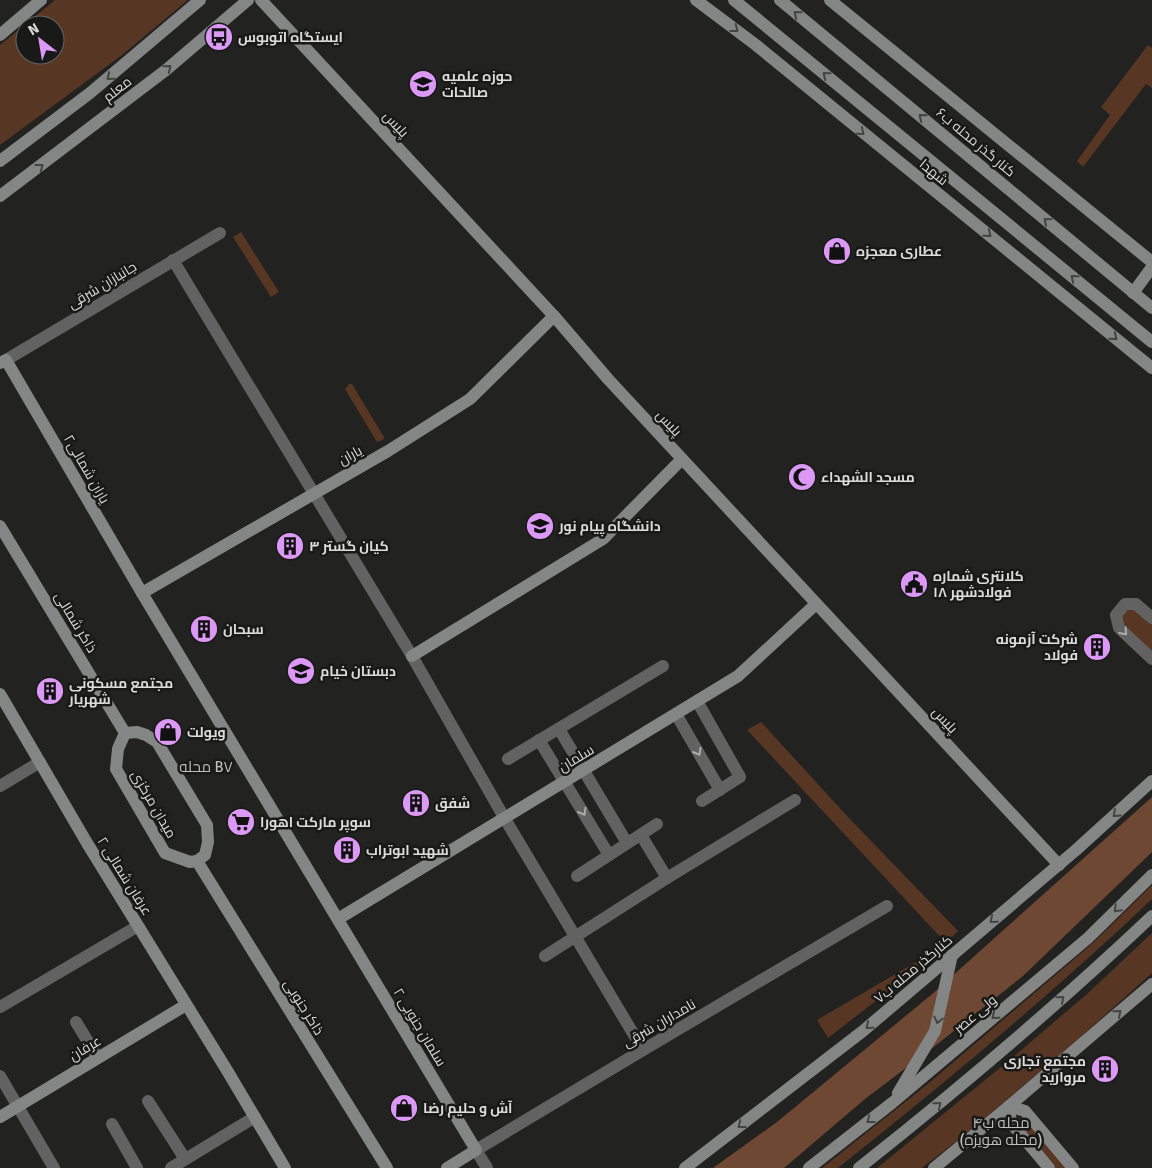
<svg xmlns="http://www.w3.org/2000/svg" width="1152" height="1168" viewBox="0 0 1152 1168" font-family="Signika,Cairo,sans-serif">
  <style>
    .green { fill: #573623; fill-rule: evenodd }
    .forest { fill: #6e4832 }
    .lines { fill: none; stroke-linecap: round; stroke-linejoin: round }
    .street { stroke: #616261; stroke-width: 12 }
    .secondary { stroke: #848685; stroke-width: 12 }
    .oneway { stroke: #444543 }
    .oneway2 { stroke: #abacaa }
    .labels { text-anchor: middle; stroke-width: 5; stroke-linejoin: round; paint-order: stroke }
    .poi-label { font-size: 14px; font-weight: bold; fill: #dcdddb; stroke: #191917; text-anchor: start }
    .street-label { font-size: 14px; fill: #dcdddb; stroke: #191917 }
    .neighbourhood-label { font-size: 15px; fill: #bebfbc; stroke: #191917 }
  </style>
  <rect width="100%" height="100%" fill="#222220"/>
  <g class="green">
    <path d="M55 0H188L122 55 0 145V45ZM25 25H55V55H25Z"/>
    <path d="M1148 45 1152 48V88L1146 84 1083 167 1077 161 1110 115 1101 107Z"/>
    <path d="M241 232 279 292 271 297 233 237Z"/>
    <path d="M349 384H352L384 437 383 440 377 442 345 389Z"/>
    <path d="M1134 608 1152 623V655L1120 622 1125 611Z"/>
    <path d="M761 722 849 818 958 931 946 943 747 730Z"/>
    <path d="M1152 885V899C1052 994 946 1082 838 1168H822L929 1083 1094 942Z"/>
    <path d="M1152 933V973L1077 1040 973 1128 922 1168H877L1012 1058 1088 993Z"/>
    <path d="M933 952 882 996 828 1038 817 1020Z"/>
    <path d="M1023 1116 1066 1168H1055L1016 1122Z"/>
  </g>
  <path class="forest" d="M1152 797V852L1023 976 935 1046 865 1099 784 1168H713L777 1122 931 995Z"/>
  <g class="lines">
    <g class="street">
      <path d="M173 260 412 656 505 819 643 1050"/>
      <path d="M6 360 220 233"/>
      <path d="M1152 618 1136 604H1125L1116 615 1119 628 1152 659"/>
      <path d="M697 701 740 777 702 801"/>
      <path d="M676 714 720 790"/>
      <path d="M559 729 627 843"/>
      <path d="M539 740 609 855"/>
      <path d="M508 759 663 666"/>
      <path d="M0 786 40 762"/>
      <path d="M641 835 667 878"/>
      <path d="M577 876 657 824"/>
      <path d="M545 956 667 878 795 800"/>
      <path d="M0 1007 138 926"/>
      <path d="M76 1022 98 1058"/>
      <path d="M0 1076 54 1168"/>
      <path d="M148 1101 185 1159"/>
      <path d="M112 1124 137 1168"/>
      <path d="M171 1168 255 1117"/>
      <path d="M487 1168 476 1150 643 1050 887 906"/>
    </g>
    <g class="secondary">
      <path d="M261 0 554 316 608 379 1059 865"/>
      <path d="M696 0 756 45 1152 368"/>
      <path d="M734 0 1152 342"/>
      <path d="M780 0 1152 308"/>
      <path d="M830 0 1152 262"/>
      <path d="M0 35 41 0"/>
      <path d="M0 161 90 93 200 0"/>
      <path d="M0 196 166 70 248 0"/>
      <path d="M1133 293 1152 267"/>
      <path d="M0 363 6 360 142 593 476 1150 447 1168"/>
      <path d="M0 526 125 733"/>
      <path d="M142 593 388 451 470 399 554 316"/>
      <path d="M412 656 603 539 682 459"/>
      <path d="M0 694 87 843 228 1072 285 1168"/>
      <path d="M137 732 146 735 157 742 207 825 208 842 205 855 197 861 190 862 165 853 116 769 118 749 125 733Z"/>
      <path d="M197 861 387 1168"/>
      <path d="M338 919 738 676 816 604"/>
      <path d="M898 1093 935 1031 952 955"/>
      <path d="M0 1117 186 1005"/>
      <path d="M685 1168 863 1031 1076 850 1152 781"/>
      <path d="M809 1168 892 1103 1088 938 1152 875"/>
      <path d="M859 1168C960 1088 1058 1005 1152 916"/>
      <path d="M934 1168 1009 1106 1152 984"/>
      <path d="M1049 1168 1011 1123 1009 1106 1025 1111 1073 1168"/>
    </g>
  </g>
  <defs><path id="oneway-chevron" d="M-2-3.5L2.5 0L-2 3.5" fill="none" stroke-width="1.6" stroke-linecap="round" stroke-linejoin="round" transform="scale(1.25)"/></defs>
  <g class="oneway">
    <use href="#oneway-chevron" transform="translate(797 14) rotate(-141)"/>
    <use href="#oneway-chevron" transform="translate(735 29) rotate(37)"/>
    <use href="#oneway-chevron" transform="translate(168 68) rotate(-40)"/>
    <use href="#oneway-chevron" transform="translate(826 75) rotate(-141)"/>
    <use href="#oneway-chevron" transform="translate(110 77) rotate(140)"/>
    <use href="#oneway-chevron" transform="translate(922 117) rotate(-141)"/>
    <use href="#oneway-chevron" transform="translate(861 132) rotate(40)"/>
    <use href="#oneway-chevron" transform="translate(40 167) rotate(-37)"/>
    <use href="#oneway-chevron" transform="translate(1047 221) rotate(-140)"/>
    <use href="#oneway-chevron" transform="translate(988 234) rotate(39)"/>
    <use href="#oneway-chevron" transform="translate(1074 278) rotate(-141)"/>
    <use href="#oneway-chevron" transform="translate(1114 337) rotate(39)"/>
    <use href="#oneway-chevron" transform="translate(1116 814) rotate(138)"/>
    <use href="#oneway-chevron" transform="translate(1117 909) rotate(135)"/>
    <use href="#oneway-chevron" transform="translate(993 920) rotate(140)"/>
    <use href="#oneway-chevron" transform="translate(1061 999) rotate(-41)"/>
    <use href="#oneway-chevron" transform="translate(1118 1013) rotate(-41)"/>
    <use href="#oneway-chevron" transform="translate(995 1016) rotate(140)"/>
    <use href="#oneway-chevron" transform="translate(938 1020) rotate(103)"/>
    <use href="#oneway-chevron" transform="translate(869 1026) rotate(140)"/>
    <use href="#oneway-chevron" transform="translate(938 1105) rotate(-40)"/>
    <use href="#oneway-chevron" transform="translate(870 1120) rotate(142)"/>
    <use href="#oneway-chevron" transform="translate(741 1125) rotate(143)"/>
  </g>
  <g class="oneway2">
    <use href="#oneway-chevron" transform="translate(1124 632) rotate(48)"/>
    <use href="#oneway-chevron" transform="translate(698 752) rotate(60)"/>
    <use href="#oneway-chevron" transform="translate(583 812) rotate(60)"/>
  </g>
  <defs>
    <symbol id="bus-disc" viewBox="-11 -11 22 22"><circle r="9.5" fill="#db99f5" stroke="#191917"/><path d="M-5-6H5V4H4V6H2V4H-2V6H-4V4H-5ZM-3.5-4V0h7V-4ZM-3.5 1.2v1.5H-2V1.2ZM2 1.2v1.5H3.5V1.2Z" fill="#111"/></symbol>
    <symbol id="school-disc" viewBox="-11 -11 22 22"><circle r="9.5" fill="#db99f5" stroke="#191917"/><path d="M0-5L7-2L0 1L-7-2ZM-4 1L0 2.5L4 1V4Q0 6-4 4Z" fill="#111"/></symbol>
    <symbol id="shop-disc" viewBox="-11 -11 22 22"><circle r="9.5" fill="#db99f5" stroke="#191917"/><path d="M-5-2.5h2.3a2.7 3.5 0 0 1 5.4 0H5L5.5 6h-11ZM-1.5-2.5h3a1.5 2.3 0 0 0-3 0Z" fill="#111"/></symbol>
    <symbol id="mosque-disc" viewBox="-11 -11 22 22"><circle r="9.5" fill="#db99f5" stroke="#191917"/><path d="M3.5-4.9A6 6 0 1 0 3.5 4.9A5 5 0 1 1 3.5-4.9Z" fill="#111"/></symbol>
    <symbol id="university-disc" viewBox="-11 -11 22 22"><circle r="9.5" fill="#db99f5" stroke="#191917"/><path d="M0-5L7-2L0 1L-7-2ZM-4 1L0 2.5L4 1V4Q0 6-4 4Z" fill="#111"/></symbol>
    <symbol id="building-disc" viewBox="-11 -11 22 22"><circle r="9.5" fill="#db99f5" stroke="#191917"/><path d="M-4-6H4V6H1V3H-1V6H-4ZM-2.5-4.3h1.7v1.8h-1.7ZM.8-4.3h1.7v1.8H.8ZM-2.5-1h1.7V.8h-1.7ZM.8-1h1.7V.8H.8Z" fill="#111"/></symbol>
    <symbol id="civic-disc" viewBox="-11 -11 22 22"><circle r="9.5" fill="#db99f5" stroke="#191917"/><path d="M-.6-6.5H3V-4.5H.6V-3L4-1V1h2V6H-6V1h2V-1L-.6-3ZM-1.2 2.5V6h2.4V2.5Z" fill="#111"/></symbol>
    <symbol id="supermarket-disc" viewBox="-11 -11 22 22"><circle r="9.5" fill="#db99f5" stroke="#191917"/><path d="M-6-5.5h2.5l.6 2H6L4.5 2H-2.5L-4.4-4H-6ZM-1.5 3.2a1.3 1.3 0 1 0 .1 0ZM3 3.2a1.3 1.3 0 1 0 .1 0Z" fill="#111"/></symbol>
  </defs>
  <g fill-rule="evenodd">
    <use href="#bus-disc" x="203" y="21" width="32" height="32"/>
    <use href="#school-disc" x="407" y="68" width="32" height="32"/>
    <use href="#shop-disc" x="821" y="235" width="32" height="32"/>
    <use href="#mosque-disc" x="786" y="461" width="32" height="32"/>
    <use href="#university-disc" x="524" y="510" width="32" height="32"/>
    <use href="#building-disc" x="274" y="530" width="32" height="32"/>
    <use href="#civic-disc" x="898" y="568" width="32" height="32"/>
    <use href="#building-disc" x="188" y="613" width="32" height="32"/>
    <use href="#building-disc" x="1081" y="631" width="32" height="32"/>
    <use href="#school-disc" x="285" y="655" width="32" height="32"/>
    <use href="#building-disc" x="34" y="675" width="32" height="32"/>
    <use href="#shop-disc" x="152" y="716" width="32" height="32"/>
    <use href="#building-disc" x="400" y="787" width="32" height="32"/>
    <use href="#supermarket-disc" x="225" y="806" width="32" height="32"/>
    <use href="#building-disc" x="331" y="834" width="32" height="32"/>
    <use href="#building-disc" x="1089" y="1053" width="32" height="32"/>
    <use href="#shop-disc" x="388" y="1092" width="32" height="32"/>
  </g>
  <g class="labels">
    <g class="poi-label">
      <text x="238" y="42">ایستگاه اتوبوس</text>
      <text x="442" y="81">حوزه علمیه<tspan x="442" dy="16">صالحات</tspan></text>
      <text x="856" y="256">عطاری معجزه</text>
      <text x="821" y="482">مسجد الشهداء</text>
      <text x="559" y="531">دانشگاه پیام نور</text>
      <text x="309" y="551">کیان گستر ۳</text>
      <text x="933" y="581">کلانتری شماره<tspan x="933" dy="16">۱۸ فولادشهر</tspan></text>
      <text x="223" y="634">سبحان</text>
      <text x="1078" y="644" text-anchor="end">شرکت آزمونه<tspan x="1078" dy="16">فولاد</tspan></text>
      <text x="320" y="676">دبستان خیام</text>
      <text x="69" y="688">مجتمع مسکونی<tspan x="69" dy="16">شهریار</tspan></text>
      <text x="187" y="737">ویولت</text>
      <text x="435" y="808">شفق</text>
      <text x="260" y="827">سوپر مارکت اهورا</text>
      <text x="366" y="855">شهید ابوتراب</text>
      <text x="1086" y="1066" text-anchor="end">مجتمع تجاری<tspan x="1086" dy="16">مروارید</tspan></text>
      <text x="423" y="1113">آش و حلیم رضا</text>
    </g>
    <g class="street-label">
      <text transform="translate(117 89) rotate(-38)" y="5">معلم</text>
      <text transform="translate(396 124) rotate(47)" y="5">پلیس</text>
      <text transform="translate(976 142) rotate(40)" y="5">کنار گذر محله ب۶</text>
      <text transform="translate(934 172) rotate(39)" y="5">شهدا</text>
      <text transform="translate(102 285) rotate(-31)" y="5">جانبازان شرقی</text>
      <text transform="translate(669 423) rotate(47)" y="5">پلیس</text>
      <text transform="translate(350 455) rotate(-29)" y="5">یاران</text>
      <text transform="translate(87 469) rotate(60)" y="5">یاران شمالی۲</text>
      <text transform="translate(76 622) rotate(59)" y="5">ذاکر شمالی</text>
      <text transform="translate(945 720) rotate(47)" y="5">پلیس</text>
      <text transform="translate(576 758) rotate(-31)" y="5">سلمان</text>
      <text transform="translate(154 804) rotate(60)" y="5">میدان مرکزی</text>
      <text transform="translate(125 876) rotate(58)" y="5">عرفان شمالی ۲</text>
      <text transform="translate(913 969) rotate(-40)" y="5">کنارگذر محله ب۷</text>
      <text transform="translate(304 1007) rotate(58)" y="5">ذاکر جنوبی</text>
      <text transform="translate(975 1014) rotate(-40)" y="5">ولی عصر</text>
      <text transform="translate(659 1023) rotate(-30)" y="5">نامداران شرقی</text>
      <text transform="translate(420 1027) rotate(59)" y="5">سلمان جنوبی ۲</text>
      <text transform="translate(85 1048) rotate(-31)" y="5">عرفان</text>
    </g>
    <g class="neighbourhood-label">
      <text x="206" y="772">محله B۷</text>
      <text x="1001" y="1128">محله ب۴<tspan x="1001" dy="17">(محله هویزه)</tspan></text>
    </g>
  </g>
  <g transform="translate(40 40) rotate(329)"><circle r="24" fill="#191917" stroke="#676765"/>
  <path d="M0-4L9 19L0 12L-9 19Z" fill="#db99f5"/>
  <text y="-8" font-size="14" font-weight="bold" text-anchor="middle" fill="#dcdddb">N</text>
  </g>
</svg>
